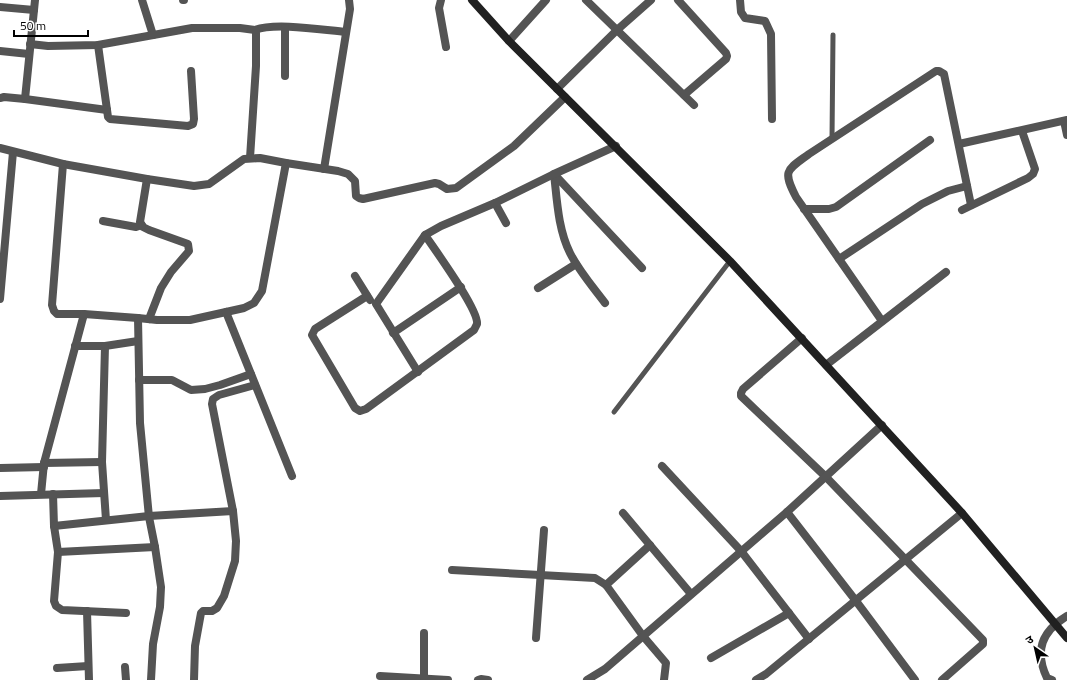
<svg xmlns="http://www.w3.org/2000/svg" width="1067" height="680" viewBox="0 0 1067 680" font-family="'Titillium Web','Noto Sans Devanagari',sans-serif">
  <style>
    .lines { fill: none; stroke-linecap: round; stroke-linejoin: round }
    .service { stroke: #545454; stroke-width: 5 }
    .minor { stroke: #545454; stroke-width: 8 }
    .secondary { stroke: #212121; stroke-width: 8 }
  </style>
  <rect width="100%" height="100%" fill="#fff"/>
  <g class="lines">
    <g class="service">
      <path d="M832 139 833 35"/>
      <path d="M614 412 730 261"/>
    </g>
    <g class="minor">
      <path d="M142 0 153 35"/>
      <path d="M183 0H184"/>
      <path d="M441 0 439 8 446 47"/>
      <path d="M586 0 694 105"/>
      <path d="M678 0 726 53 727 56 726 59 684 95"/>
      <path d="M740 0 741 12 745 18 765 21 771 34 772 119"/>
      <path d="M0 7 34 10"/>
      <path d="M255 30C275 22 323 30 346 32"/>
      <path d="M509 41 546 0"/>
      <path d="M30 44 48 46 98 45 192 28H240L255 30 256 33V66L250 158"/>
      <path d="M98 45 108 117 110 119 188 126 193 124 194 119 191 71"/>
      <path d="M0 51 29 54"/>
      <path d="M285 76V28"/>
      <path d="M557 89 617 30 651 0"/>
      <path d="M0 98 4 97 25 99 107 110"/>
      <path d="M25 99 35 0"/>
      <path d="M1064 121 1067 135"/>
      <path d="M959 144 1067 120"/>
      <path d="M0 148 63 164 147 179 194 186 209 184 244 159 260 158 286 163 338 171 348 174 355 181 356 196 359 198 363 199 435 183 439 184 447 189 456 188 514 146 565 97"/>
      <path d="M63 164 52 305 54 311 57 314H84L138 318 157 320H190L244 308 254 303 262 291 286 163"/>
      <path d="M324 169 350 9 349 0"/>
      <path d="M147 179 140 222 143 227 149 230 188 244 189 251 171 272 161 288 149 319"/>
      <path d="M495 203 506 223"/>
      <path d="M804 209H829L836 207 930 140"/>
      <path d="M962 210 1028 178 1033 174 1035 169 1022 131"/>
      <path d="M103 221 136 227 142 225"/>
      <path d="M839 259 922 204 948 191 967 186"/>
      <path d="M355 276 370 300"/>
      <path d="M538 288 576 264"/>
      <path d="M367 296 315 329 312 335 355 408 360 411 366 409 474 330C475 328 476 326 477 324 479 310 435 250 425 235"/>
      <path d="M0 299 13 152"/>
      <path d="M605 303C593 287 579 271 570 253 558 229 557 200 554 174L642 268"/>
      <path d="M226 312 292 476"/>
      <path d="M138 318 140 423 149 517 155 547 161 587 160 607 153 644 151 680"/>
      <path d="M882 321 796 197C782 170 787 170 809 154L936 71H939L944 74 971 205"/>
      <path d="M393 333 461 287"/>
      <path d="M802 338 743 389 741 393V396L826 477 983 640V644L942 680"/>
      <path d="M75 346H105L138 341"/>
      <path d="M105 346 102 462 106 520"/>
      <path d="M826 365 946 272"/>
      <path d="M418 372 376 304 425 235 441 226 495 203 554 174 616 146"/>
      <path d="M139 380H172L191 390 205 389 220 385 251 374"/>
      <path d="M44 463 102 462"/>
      <path d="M662 466 741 551 809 639"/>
      <path d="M0 468 44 467"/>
      <path d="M41 494 44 463 84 314"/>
      <path d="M53 494 54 526 58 552 54 601 56 606 62 610 126 613"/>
      <path d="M0 496 104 493"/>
      <path d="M787 512 856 601 915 680"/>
      <path d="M623 513 691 594"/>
      <path d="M54 526 149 516 233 511"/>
      <path d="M58 552 155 547"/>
      <path d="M452 570 595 578 606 585 643 636 666 663 664 680"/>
      <path d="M606 585 650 545"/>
      <path d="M87 611 89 680"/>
      <path d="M536 638 544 530"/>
      <path d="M711 658 789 613"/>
      <path d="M125 667 126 680"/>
      <path d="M57 668 88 666"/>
      <path d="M380 676 448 680"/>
      <path d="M424 678V633"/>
      <path d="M194 680 195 646 201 613 203 611H212L217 608 224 596 235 561 236 541 233 511 212 404 213 399 219 395 255 385"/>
      <path d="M478 680 481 679 488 680"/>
      <path d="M587 680 605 669 787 512 882 425"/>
      <path d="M756 680 766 674 962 513"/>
      <path d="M1052 680 1047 678C1034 651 1042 631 1067 616"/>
    </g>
    <path class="secondary" d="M472 0 509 41 730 261 962 513 1067 638"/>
  </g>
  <g transform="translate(1035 648) rotate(326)" stroke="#ffffff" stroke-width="3" paint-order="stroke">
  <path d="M0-3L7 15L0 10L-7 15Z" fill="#000000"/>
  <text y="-6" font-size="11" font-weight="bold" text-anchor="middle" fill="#000000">उ</text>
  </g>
  <path d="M14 30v6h74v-6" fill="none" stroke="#000000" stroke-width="2"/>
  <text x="20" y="30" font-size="12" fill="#000000" stroke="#ffffff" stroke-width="3" paint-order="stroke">50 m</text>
</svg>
